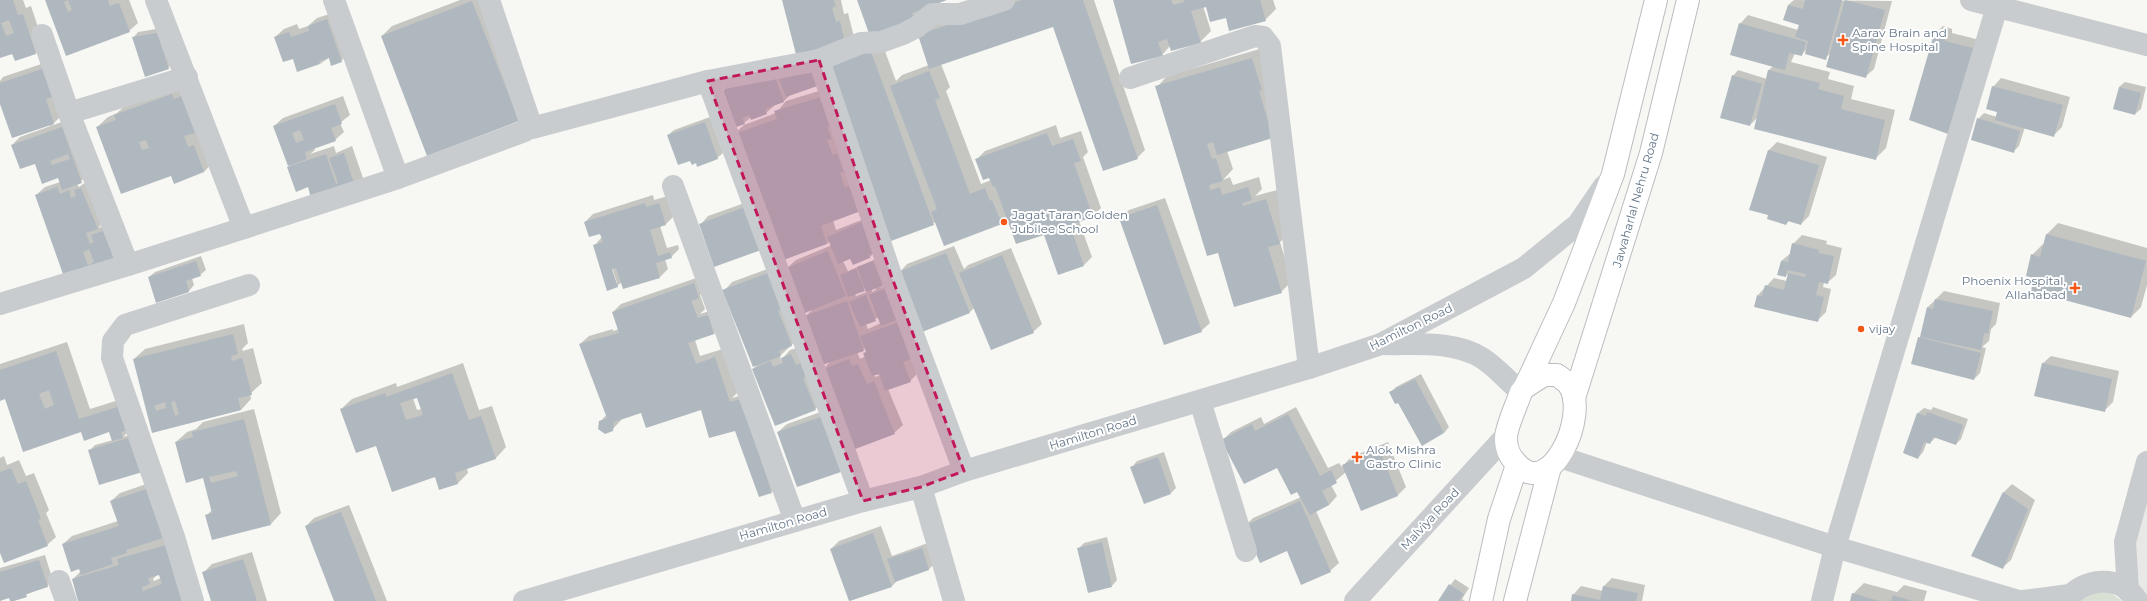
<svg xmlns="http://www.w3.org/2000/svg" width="2147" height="601" viewBox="0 0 2147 601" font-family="Montserrat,sans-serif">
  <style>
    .built { fill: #e8e9e7 }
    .green { fill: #d8e0d4 }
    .shadow { fill: #0003; fill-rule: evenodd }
    .building { fill: #b0b8bf; fill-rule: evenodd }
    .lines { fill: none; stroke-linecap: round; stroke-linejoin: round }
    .highway-casing { stroke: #babdc0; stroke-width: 24 }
    .minor { stroke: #c9cccf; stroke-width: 22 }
    .highway { stroke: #fff; stroke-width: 22 }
    .marked { fill: #c2185b; fill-opacity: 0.2; stroke: #c2185b; stroke-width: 3; stroke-dasharray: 8 5; stroke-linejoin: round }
    .poi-dot { fill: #f45716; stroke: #fff; stroke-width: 1.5 }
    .labels { text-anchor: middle; stroke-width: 4; stroke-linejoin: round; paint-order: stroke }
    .poi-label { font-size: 12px; fill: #637588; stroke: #fff; text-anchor: start }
    .street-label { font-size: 12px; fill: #637588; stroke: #fff }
  </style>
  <rect width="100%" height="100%" fill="#f7f7f3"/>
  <path class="built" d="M2147 462V601L2128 591Z"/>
  <path class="green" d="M2091 592 2111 593 2122 601H2079Z"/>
  <g class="shadow">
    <path d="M0 0H23L26 8 31 6 44 45 36 53 13 52 0 57Z"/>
    <path d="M46 0H129L138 23 129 31 66 54Z"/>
    <path d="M460 0H486L518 120 382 36 392 26Z"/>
    <path d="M783 0H841L844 14 848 13 854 37 872 38 858 0H945L925 7 926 12 879 35 896 81 902 75 929 65 927 27 1008 0H1094L1145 150 1137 158 1054 26 941 64 950 87 946 91 981 184 991 180 977 159 985 151 1056 125 1060 138 1081 131 1088 152 1083 157 1101 208 1093 216 1079 221 1092 257 1084 265 1044 233 1007 217 1001 223 936 222 891 240 832 75 791 94 784 101 775 105 766 113 751 117 744 123 724 90 732 82 824 59Z"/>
    <path d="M1114 0H1273L1276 9 1265 20 1226 17 1206 6H1203L1211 31 1200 42 1170 46 1162 55Z"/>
    <path d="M1794 0 1892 1 1874 69 1865 77 1831 53 1825 58 1807 49 1801 55 1795 53 1791 62 1830 72 1828 79 1854 86 1851 99 1895 110 1886 148 1875 159 1758 117 1750 125 1733 76 1738 70 1767 79 1769 70 1773 66 1740 24 1748 15 1798 30 1800 24 1788 5Z"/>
    <path d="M336 12 349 53 341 61 330 57 320 64 293 58 275 37 284 29 297 24 299 29 308 26 317 18Z"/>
    <path d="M1943 26 1952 29V33L1984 41 1910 120 1935 34Z"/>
    <path d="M162 28 174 62 168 68 133 38 138 32Z"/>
    <path d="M1263 48 1283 127 1227 151 1233 169 1223 180 1230 177 1233 185 1259 177 1262 189 1255 196 1277 190 1290 232 1280 242 1292 281 1281 292 1219 252 1157 87 1167 76Z"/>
    <path d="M53 60 62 115 51 126 0 100V81L3 77Z"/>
    <path d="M2001 78 2070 97 2062 127 2054 135 2025 127 2019 146 2013 152 1978 119 1984 113 1997 117 1998 111 1993 87Z"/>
    <path d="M2125 82 2146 87 2141 109 2135 114 2119 87Z"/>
    <path d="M183 84 214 161 204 172 172 175 97 127 108 117 117 113 126 105Z"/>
    <path d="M832 87 868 201 858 212 833 220 836 230 869 217 875 252 869 258H851L843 261 848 271 876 259 885 282 879 288 892 283 918 373 910 381 888 389 903 425 894 433 822 370 831 361 806 316 814 308 787 268 796 260 832 245 830 241 827 244 733 135 744 125 776 113 786 101ZM879 286 873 292 871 289ZM866 288 867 292 856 296 855 294ZM879 317 881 323 868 329 866 324ZM866 348V356L860 359 857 352ZM883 374 875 377 874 375Z"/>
    <path d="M343 96 350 115 340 123 344 132 335 140 314 147 315 150 310 154 334 146 336 153 352 146 363 178 355 186H308L288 167 293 163 274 126 283 118Z"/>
    <path d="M710 117 723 153 717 158 696 162 668 135 674 130Z"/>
    <path d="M70 119 90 174 77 184 79 187 89 180 106 220 98 228 114 222 126 254 78 276 36 195 45 187 60 182 58 177 12 145 20 137Z"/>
    <path d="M1777 142 1827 157 1809 216 1801 224 1790 220 1786 224 1769 215 1751 209 1769 150Z"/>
    <path d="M653 195 654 200 668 196 674 216 666 224 660 226 667 248 678 245 679 249 671 257 665 259 668 269 660 277 624 288 622 282 617 286 594 246 602 237 601 232 585 222 593 214ZM611 264 617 283H615L610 265Z"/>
    <path d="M1165 198 1210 323 1201 331 1120 219 1129 210Z"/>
    <path d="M753 200 715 265 700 225 708 216Z"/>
    <path d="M2058 223 2147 248V285L2141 307 2131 317 2035 278 2032 255 2043 244 2044 245 2047 234Z"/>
    <path d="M1802 235 1827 241 1826 244 1842 248 1836 275 1827 283 1824 282 1823 287 1831 289 1826 312 1818 320 1758 295 1774 278 1787 281 1789 273 1785 276 1781 261 1791 253 1793 244Z"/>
    <path d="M954 246 964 269 968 265 1011 248 1042 324 1033 332 974 308 970 312 899 273 907 264Z"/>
    <path d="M201 256 206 270 200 275 192 278 194 285 189 291 157 301 149 277 155 272Z"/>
    <path d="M776 266 800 337 780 356 781 360 790 350 800 347 824 401 815 409 753 369 758 364 724 291 732 282Z"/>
    <path d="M702 276 707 288 700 295 705 309 700 314 713 310 719 328 714 334 695 340 700 356 726 348 740 390 732 398 746 394 777 487 772 492 736 430 702 409 642 412 623 418 612 430 600 422 607 414 580 344 589 336 613 329V331L619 329 613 312 621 304Z"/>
    <path d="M1944 291 2000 303 1996 324 1991 329 1989 341 1982 347 1986 348 1980 373 1974 379 1919 338 1922 335 1927 308Z"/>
    <path d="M244 324 248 343 242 349 243 351 253 348 262 383 250 394 251 399 241 410 153 432 134 359 145 349Z"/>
    <path d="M67 342 90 409 125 398 133 427 123 437 141 431 151 465 89 451 95 445 113 440 110 431H81L6 398 0 399V364Z"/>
    <path d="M2051 356 2119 371 2113 402 2104 411 2042 364Z"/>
    <path d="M463 363 479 410 492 406 506 447 496 458 467 468 468 473 458 483 440 489 435 476 377 445 341 409 352 399 396 383 397 387ZM417 396 422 409 417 410 413 398Z"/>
    <path d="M1421 374 1449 427 1444 433 1390 393 1396 387Z"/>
    <path d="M1296 407 1328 468 1339 463 1342 467 1351 457 1388 442 1406 487 1398 495 1362 510 1346 472 1331 485 1337 496 1329 505 1316 511 1339 563 1330 571 1245 526 1253 518 1301 497 1277 466 1223 440 1231 432 1261 417 1264 424Z"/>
    <path d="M1933 407 1968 419 1961 439 1956 444 1936 437 1930 443 1927 442 1923 452 1918 458 1904 453 1918 413 1924 408 1931 410Z"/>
    <path d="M254 409 281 513 271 524 207 515 212 510 204 477 176 442 187 432 196 429 203 422Z"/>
    <path d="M829 409 848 463 778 432 787 424Z"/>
    <path d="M1164 452 1176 488 1171 493 1132 467 1137 461Z"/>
    <path d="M4 456 7 465 19 460 26 476 34 473 49 510 46 513 56 537 47 545 0 550V458Z"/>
    <path d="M161 479 186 601H79L73 579 81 571 63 544 72 536 118 521 111 501 120 493ZM159 573 161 578 154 581 153 579Z"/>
    <path d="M2012 484 2035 500 2011 560 2002 568 1973 555 2004 492Z"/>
    <path d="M349 505 387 601H335L306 526 314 518Z"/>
    <path d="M881 526 892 556 928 543 934 564 929 569 899 579 892 586 850 601 831 549 839 541Z"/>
    <path d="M1107 537 1117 580 1112 586 1079 548 1084 543Z"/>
    <path d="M252 552 267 601H212L203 573 212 564Z"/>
    <path d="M45 555 53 581 47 586 11 601 9 597 0 600V568Z"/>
    <path d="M1612 578 1645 585 1642 601H1572L1573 595 1581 586 1603 591 1604 586Z"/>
    <path d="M1455 579 1469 588 1462 599 1465 601H1439Z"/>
    <path d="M1864 583 1897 592 1904 585 1927 591 1924 601H1851L1853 594Z"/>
  </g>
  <g class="building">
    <path d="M0 0H13L18 15 23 14 36 54 15 61 12 54 0 58ZM9 20 14 33 6 36 1 23Z"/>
    <path d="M45 0H108L110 6 119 3 130 32 66 56ZM68 0 72 10 68 12 64 2Z"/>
    <path d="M782 0H834L836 6 832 8 836 22 840 21 846 47 798 62Z"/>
    <path d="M857 0H947L912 13 916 23 871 39Z"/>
    <path d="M1022 0H1083L1138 159 1103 171 1053 27 929 69 918 35Z"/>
    <path d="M1113 0H1171L1173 5 1184 2V0H1260L1266 21 1229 31 1226 18 1210 22 1206 7 1191 11 1201 43 1171 51 1167 39 1158 42 1163 56 1131 64Z"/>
    <path d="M1805 0H1842L1826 60 1805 54 1808 41 1795 37 1799 25 1783 20 1788 5 1803 9Z"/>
    <path d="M1845 0 1885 10 1866 78 1826 67Z"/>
    <path d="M472 1 519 121 427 156 381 36Z"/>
    <path d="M327 19 342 62 331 66 329 58 319 61 320 64 297 72 293 59 283 62 274 37 289 32 291 37 309 31 308 26Z"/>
    <path d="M1739 23 1806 42 1802 56 1789 53 1785 70 1730 55Z"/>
    <path d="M157 33 169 69 145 77 132 37Z"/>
    <path d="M1934 34 1944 37 1945 41 1977 49 1951 135 1909 120Z"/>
    <path d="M869 46 934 225 891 241 825 59Z"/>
    <path d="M1252 58 1262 90 1259 91 1273 138 1217 155 1213 142 1207 144 1212 159 1216 158 1223 181 1209 185 1210 190 1220 187 1222 195 1248 187 1252 200 1242 203 1243 206 1266 199 1280 244 1268 247 1282 293 1234 307 1218 253 1207 256 1155 86Z"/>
    <path d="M819 64 826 83 786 97 779 79Z"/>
    <path d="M45 68 60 95 46 99 54 124 12 138 0 104V83Z"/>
    <path d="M1768 70 1820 83 1818 89 1844 96 1841 109 1885 120 1876 160 1754 129Z"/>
    <path d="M773 71 784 102 765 109 767 114 751 120 749 115 742 118 745 124 736 127 723 90Z"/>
    <path d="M929 71 940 98 935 100 970 194 985 188 990 201 992 200 1002 224 944 246 931 212 937 209 890 86Z"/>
    <path d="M1732 75 1762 84 1750 126 1720 118Z"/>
    <path d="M1992 86 2063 105 2054 137 1995 120 1997 112 1986 109Z"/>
    <path d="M2119 87 2141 93 2135 115 2113 109Z"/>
    <path d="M172 94 174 99 181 96 195 133 184 136 188 147 194 145 204 172 174 184 171 176 121 194 96 127 116 120 114 115ZM146 140 149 148 142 150 139 142Z"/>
    <path d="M821 97 833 126 827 127 832 139 827 140 833 155 837 153 844 172 840 173 845 187 849 186 858 212 821 226 827 244 778 262 732 135 777 119 774 111Z"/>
    <path d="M335 104 342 124 331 128 336 141 305 152 307 159 288 166 273 126ZM300 130 304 140 296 143 292 133Z"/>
    <path d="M1977 118 2020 131 2014 153 1971 140Z"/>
    <path d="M705 122 718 159 697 167 696 163 692 165 690 161 678 165 667 135Z"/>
    <path d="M62 127 82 183 62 190 58 178 42 184 35 164 20 169 11 145ZM68 154 70 159 52 165 50 161Z"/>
    <path d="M1047 133 1052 146 1073 139 1081 161 1074 163 1093 217 1070 225 1084 266 1058 275 1044 235 1016 244 995 186 993 187 989 178 983 180 975 159Z"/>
    <path d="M1768 150 1819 165 1801 225 1788 221 1786 225 1767 219 1768 215 1749 210Z"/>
    <path d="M344 153 355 187 312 202 308 187 296 192 287 167 326 154 336 184 338 183 329 158Z"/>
    <path d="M57 187 60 194 69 190 71 198 76 196 74 190 81 188 98 229 86 233 90 244 94 242 91 235 106 230 118 263 64 277 35 195ZM89 249 94 262 88 265 83 252Z"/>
    <path d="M645 203 646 207 659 203 666 225 650 230 658 256 670 252 672 258 656 263 660 278 623 289 616 268 612 269 618 287 607 291 593 245 603 242 600 234 589 237 584 222Z"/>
    <path d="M1157 205 1202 332 1164 345 1119 218Z"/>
    <path d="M745 207 761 250 714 267 699 224Z"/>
    <path d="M864 221 876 252 869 255 870 258 853 265 850 259 838 264 827 237Z"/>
    <path d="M2046 234 2146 261 2131 318 2031 291 2034 278 2026 276 2031 254 2040 257Z"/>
    <path d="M1792 243 1819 250 1818 253 1834 256 1828 284 1819 282 1816 295 1824 297 1818 322 1754 307 1757 295 1762 296 1765 285 1784 290 1788 273 1805 277 1806 274 1787 270 1786 277 1777 275 1781 261 1788 262Z"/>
    <path d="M828 251 846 296 805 313 786 268Z"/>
    <path d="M946 253 970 313 922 332 898 272Z"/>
    <path d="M1002 255 1034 333 991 350 959 273Z"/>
    <path d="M196 261 201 276 186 281 189 292 156 303 148 277Z"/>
    <path d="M873 261 883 286 866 292 857 267Z"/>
    <path d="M856 269 865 291 848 297 840 275Z"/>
    <path d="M768 273 782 309 778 310 792 346 779 351 781 356 753 367 722 290Z"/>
    <path d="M694 283 699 298 691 301 698 318 708 315 714 334 688 343 696 364 715 357 730 402 740 399 772 493 759 497 735 431 709 438 701 410 646 428 641 413 614 422 613 431 605 434 598 429 599 421 607 418 579 344 619 333 612 312Z"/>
    <path d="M887 288 899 319 881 326 869 295Z"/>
    <path d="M866 295 876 321 860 327 849 302Z"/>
    <path d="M1935 299 1993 311 1988 334 1984 333 1981 350 1920 337 1927 307 1933 309Z"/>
    <path d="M847 301 864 351 822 365 804 316Z"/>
    <path d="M901 321 914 358 903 362 911 382 885 391 879 374 872 376 863 353 866 352 860 336Z"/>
    <path d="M233 334 238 354 231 356 232 361 242 358 252 395 238 398 241 410 152 433 133 359ZM175 401 179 414 175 416 171 402ZM165 402 166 408 156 411 154 406Z"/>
    <path d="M1918 337 1981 353 1974 380 1911 364Z"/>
    <path d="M56 351 79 419 117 407 116 405 124 402 133 428 121 432 123 438 112 441 109 432 84 441 81 432 23 452 5 399 0 401V370ZM49 390 54 405 45 409 39 394Z"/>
    <path d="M791 354 796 365 801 363 807 377 803 378 816 410 775 426 752 369 771 361 773 367 783 363 781 358Z"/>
    <path d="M849 359 852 366 858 364 867 384 874 381 895 434 850 451 821 370Z"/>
    <path d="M2042 363 2112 379 2105 412 2034 396Z"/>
    <path d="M452 373 469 420 481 416 496 459 455 473 458 484 439 490 435 477 392 492 376 446 356 453 340 409 385 393 386 397ZM417 398 423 415 406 420 400 403Z"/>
    <path d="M1415 379 1444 433 1422 446 1398 403 1395 404 1389 392Z"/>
    <path d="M1927 412 1963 425 1956 445 1933 437 1930 444 1924 442 1918 459 1903 453 1917 413 1926 416Z"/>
    <path d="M1288 414 1320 476 1331 470 1337 483 1322 491 1329 505 1310 515 1297 492 1291 495 1277 468 1244 484 1221 440 1252 424 1255 431Z"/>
    <path d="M821 417 841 472 797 487 777 432Z"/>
    <path d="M244 419 271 525 212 540 205 515 212 513 203 478 186 483 175 442 193 437 192 432ZM236 471 238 476 211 483 209 477Z"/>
    <path d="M135 436 146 471 99 485 88 450Z"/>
    <path d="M1379 449 1398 496 1361 511 1342 465Z"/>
    <path d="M1158 457 1171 494 1144 504 1130 467Z"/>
    <path d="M11 468 18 484 26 481 41 519 38 520 48 546 4 563 0 553V472Z"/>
    <path d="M153 487 169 536 126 550 127 553 111 558 113 564 81 575 79 569 71 572 62 544 119 526 110 501Z"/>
    <path d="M2003 492 2028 509 2003 569 1971 556Z"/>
    <path d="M1300 501 1331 572 1301 585 1287 551 1260 563 1244 526Z"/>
    <path d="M341 512 376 601H334L305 526Z"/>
    <path d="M873 533 892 587 849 601 830 549Z"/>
    <path d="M1102 542 1112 587 1088 593 1077 548Z"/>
    <path d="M170 544 187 601H78L72 579 119 565 117 559ZM159 575 162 584 143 591 142 587 150 584 148 578Z"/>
    <path d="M922 548 929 570 895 582 887 559Z"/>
    <path d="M243 559 257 601H211L202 572Z"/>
    <path d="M39 560 48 587 26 594 27 597 14 601H10L9 598 0 601V572Z"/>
    <path d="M1449 584 1464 594 1459 601H1438Z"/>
    <path d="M1603 586 1638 593 1636 601H1571L1572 594 1600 600Z"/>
    <path d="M1852 593 1879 601H1850Z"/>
    <path d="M1893 595 1912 601H1891Z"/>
  </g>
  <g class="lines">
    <defs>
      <g id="highway">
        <path d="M1544 375H1557C1561 378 1566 381 1569 385 1590 415 1549 503 1516 463 1509 456 1506 449 1506 438 1506 427 1517 404 1521 392L1525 387Z"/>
        <path d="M1525 387 1564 303 1613 174 1656 0"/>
        <path d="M1574 398 1651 153 1688 0"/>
        <path d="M1481 601 1499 519 1517 465"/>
        <path d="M1515 601 1550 467"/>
      </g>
    </defs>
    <use href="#highway" class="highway-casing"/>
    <g class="minor">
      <path d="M156 0 244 228 398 178"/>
      <path d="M334 0 398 178 525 131"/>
      <path d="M489 0 532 128 708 81 819 60 861 43 881 42 903 34 917 27 932 14H960L1004 0"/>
      <path d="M1971 0 2147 45"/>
      <path d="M42 35 69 113"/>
      <path d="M819 60 891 275 964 471"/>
      <path d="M187 77 69 113 128 265 244 228"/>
      <path d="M1130 78 1255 36 1263 37 1270 46 1309 368"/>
      <path d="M708 81 863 501"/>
      <path d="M673 186 795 521"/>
      <path d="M0 304 128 265"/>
      <path d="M1383 344C1415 345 1453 340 1482 358 1496 367 1508 381 1521 392"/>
      <path d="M1200 401 1246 551"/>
      <path d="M1560 457 1835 547 2019 601"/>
      <path d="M921 487 954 601"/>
      <path d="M59 581 66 601"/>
      <path d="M2128 591 2125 542 2147 462"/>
      <path d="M193 601 174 537 112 358 113 341 125 325 249 285"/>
      <path d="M524 601 863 501 921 487 964 471 1309 368 1381 344 1524 268 1578 224 1604 186"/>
      <path d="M1355 601 1505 437"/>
      <path d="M1822 601 1835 547 1999 0"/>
      <path d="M2023 601 2070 595"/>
      <path d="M2066 601C2082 577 2121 574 2137 600"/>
    </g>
    <use href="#highway" class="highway"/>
  </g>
  <path class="marked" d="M819 60 891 275 964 471 921 487 863 501 708 81Z"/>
  <g class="poi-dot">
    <path d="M1841 34h4v4h4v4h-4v4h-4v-4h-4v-4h4z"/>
    <circle cx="1004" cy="222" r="4"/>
    <path d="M2073 282h4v4h4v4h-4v4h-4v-4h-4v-4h4z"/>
    <circle cx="1861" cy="329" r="4"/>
    <path d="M1355 451h4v4h4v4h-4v4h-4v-4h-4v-4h4z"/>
  </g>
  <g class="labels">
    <g class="poi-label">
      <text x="1852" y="37">Aarav Brain and<tspan x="1852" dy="14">Spine Hospital</tspan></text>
      <text x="1012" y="219">Jagat Taran Golden<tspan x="1012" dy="14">Jubilee School</tspan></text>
      <text x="2066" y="285" text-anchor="end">Phoenix Hospital,<tspan x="2066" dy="14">Allahabad</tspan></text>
      <text x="1869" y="333">vijay</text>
      <text x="1366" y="454">Alok Mishra<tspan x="1366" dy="14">Gastro Clinic</tspan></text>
    </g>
    <g class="street-label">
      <text transform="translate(1636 200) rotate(-74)" y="4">Jawaharlal Nehru Road</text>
      <text transform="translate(1411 327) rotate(-26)" y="4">Hamilton Road</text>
      <text transform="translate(1093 433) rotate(-17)" y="4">Hamilton Road</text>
      <text transform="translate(1430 519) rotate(-47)" y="4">Malviya Road</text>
      <text transform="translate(783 524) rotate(-16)" y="4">Hamilton Road</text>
    </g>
  </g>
</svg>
